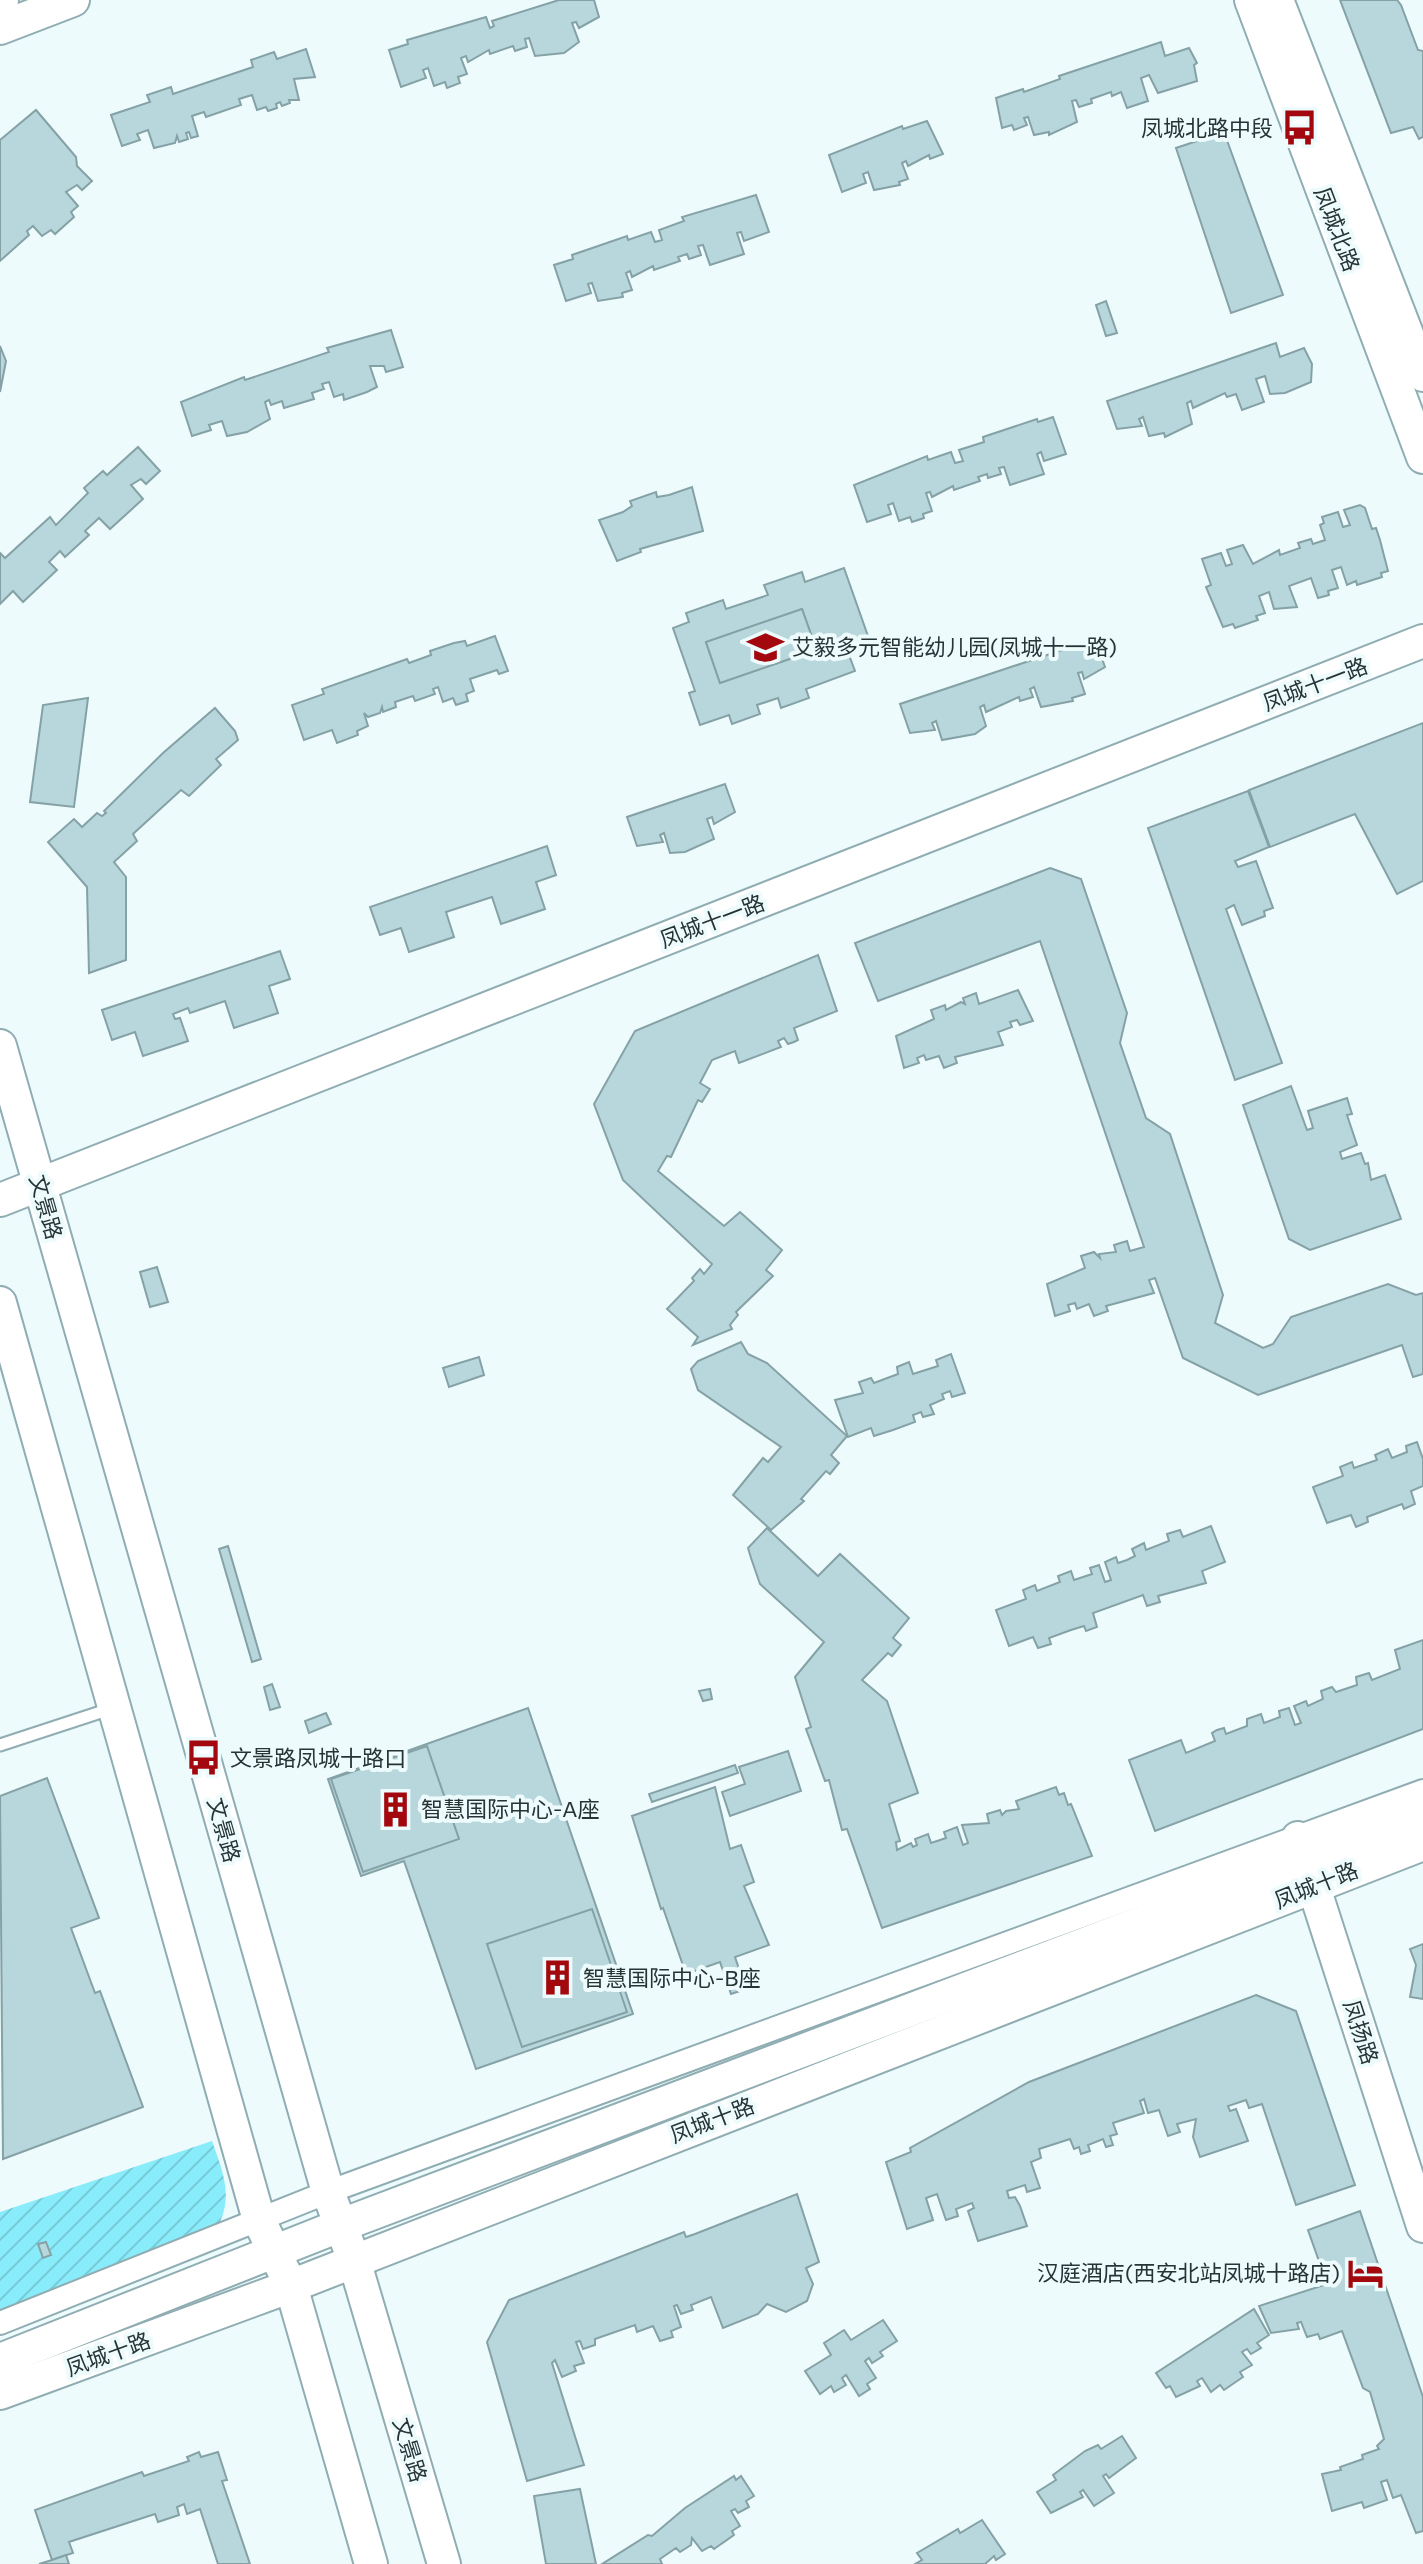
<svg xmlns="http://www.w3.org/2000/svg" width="1423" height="2564" viewBox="0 0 1423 2564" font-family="Commissioner,'Noto Sans SC',sans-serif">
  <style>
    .garden { fill: url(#garden-furrows) }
    .building { fill: #b8d7dc; stroke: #84a2a6; stroke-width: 2; fill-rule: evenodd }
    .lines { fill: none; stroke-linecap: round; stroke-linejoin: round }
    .lane-casing { stroke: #8fadb2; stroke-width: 15 }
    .street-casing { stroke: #8fadb2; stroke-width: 26 }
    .secondary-casing { stroke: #8fadb2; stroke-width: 36 }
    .lane { stroke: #fff; stroke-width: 11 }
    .street { stroke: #fff; stroke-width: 22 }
    .secondary { stroke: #fff; stroke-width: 32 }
    .labels { text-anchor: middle; stroke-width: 8; stroke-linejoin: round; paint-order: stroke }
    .poi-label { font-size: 22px; fill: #273436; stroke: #eefbfd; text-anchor: start }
    .street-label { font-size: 22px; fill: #273436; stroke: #eefbfd }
  </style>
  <defs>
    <pattern id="garden-furrows" width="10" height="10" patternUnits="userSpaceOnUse" patternTransform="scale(2)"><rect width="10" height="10" fill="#89ecfa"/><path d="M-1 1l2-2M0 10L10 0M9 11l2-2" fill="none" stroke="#76cbd7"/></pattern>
  </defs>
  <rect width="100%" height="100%" fill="#eefbfd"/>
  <path class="garden" d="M212 2141C223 2172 234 2197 217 2228L0 2325V2212Z"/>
  <g class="building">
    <path d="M594 0 599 17 579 28 576 22 572 23 579 42 564 53 535 56 529 38 525 39 527 47 515 51 513 46 490 54 489 50 468 62 466 56 461 58 467 74 458 77 460 83 447 88 445 82 434 86 428 68 423 70 426 78 401 87 389 50 408 44 407 40 486 17 490 28 494 26 492 21 559 0Z"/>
    <path d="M1340 0H1397L1401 5 1418 50 1423 51V137L1419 139 1413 127 1391 133Z"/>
    <path d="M1161 42 1165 56 1189 48 1197 63 1194 65 1197 81 1158 93 1149 75 1141 78 1148 101 1127 108 1121 92 1112 96 1111 92 1091 99 1092 103 1079 107 1076 100 1072 101 1077 122 1049 135V132L1034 135 1028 117 1024 118 1027 125 1014 130 1012 125 1002 128 996 98 1023 89 1024 92 1060 79 1059 76Z"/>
    <path d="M306 49 315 77 294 79 299 100H289L290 103 282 106 280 102 276 104 277 108 268 111 266 107 257 110 252 95 239 99 241 105 206 117 204 112 192 116 198 136 191 138 189 132 186 133 188 139 179 142 177 136 175 143 154 148 148 130 137 134 140 140 122 146 111 115 150 102 147 95 171 87 173 94 253 67 251 60 274 52 277 59Z"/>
    <path d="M36 110 76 157 77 166 92 181 82 190 77 185 66 192 78 206 71 212 74 217 55 234 51 230 42 236 33 226 27 231 29 235 0 261V140Z"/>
    <path d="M927 121 943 154 930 159 929 155 908 166 906 161 902 163 908 179 899 182 900 185 874 190 868 172 863 174 866 183 842 192 829 155 902 126 903 129Z"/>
    <path d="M1224 132 1283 295 1231 313 1176 148Z"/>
    <path d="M756 195 769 232 744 241 741 232 737 233 744 254 710 265 703 245 698 246 701 255 689 259 687 254 678 257 680 261 654 270 653 266 632 277 630 271 626 273 632 290 622 293 623 297 598 301 592 283 588 284 591 293 566 301 554 265 573 259 572 255 627 236 628 240 651 232 655 242 662 240 659 230 684 221 682 217Z"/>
    <path d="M1106 301 1117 333 1106 336 1096 305Z"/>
    <path d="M391 330 403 367 386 372 384 366H370L377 387 367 392 344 400 343 394 334 397 329 382 322 384 324 389 312 393 314 399 284 408 282 401 271 405 269 400 265 402 270 419 247 432 227 436 222 421 209 425 211 430 192 436 181 402 244 377 245 380 329 352 327 348Z"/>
    <path d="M1276 343 1280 357 1304 348 1312 364 1311 382 1285 393 1270 394 1265 376 1256 379 1264 402 1242 410 1236 394 1227 397 1225 393 1193 408 1191 401 1187 403 1192 424 1165 437 1164 433 1149 436 1143 417 1139 419 1142 426 1117 429 1107 401Z"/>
    <path d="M0 346 6 361 0 392Z"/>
    <path d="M1053 417 1066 454 1044 461 1041 452 1037 454 1044 474 1010 485 1004 467 999 468 1001 474 988 478 987 474 978 477 980 481 954 490 953 486 932 497 930 492 926 493 932 511 923 514 924 518 912 522 910 517 899 521 893 503 888 505 891 514 867 522 854 485 927 456 928 460 951 452 955 463 963 461 959 450 984 442 983 437 1037 419 1038 422Z"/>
    <path d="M138 447 160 471 146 484 141 479 131 485 143 499 110 529 99 518 85 531 89 535 65 557 60 551 49 562 57 570 23 602 13 591 0 604V553L5 558 50 517 56 525 88 493 84 488 103 471 107 475Z"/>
    <path d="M692 487 703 531 640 549 641 552 617 561 599 520 623 512 632 506 630 501 656 492 657 497 669 495Z"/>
    <path d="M1360 505 1365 508 1372 529 1376 528 1380 540 1388 571 1381 573 1382 577 1357 585 1356 581 1347 585 1341 567 1332 570 1338 588 1328 591 1329 595 1318 598 1311 578 1289 586 1297 607 1274 609 1269 592 1259 596 1265 613 1256 616 1258 620 1235 628 1233 624 1223 627 1206 587 1211 585 1202 559 1221 553 1226 566 1232 564 1227 550 1243 545 1253 564 1279 550 1280 555 1300 548 1298 543 1311 539 1313 544 1325 540 1320 525 1324 523 1322 517 1338 512 1343 527 1350 525 1344 510Z"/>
    <path d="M844 568 869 639 846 647 855 671 806 689 809 698 781 708 778 698 757 705 760 714 732 724 729 715 700 725 689 693 695 691 673 628 689 622 686 613 723 600 726 609 768 595 764 585 802 572 805 582ZM802 609 813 640 798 645 801 655 720 683 706 642Z"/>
    <path d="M802 609 813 640 798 645 801 655 720 683 706 642Z"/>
    <path d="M495 636 508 671 499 674 497 670 470 679 474 691 466 694 468 701 456 705 453 698 443 702 438 687 433 689 435 694 415 701 413 696 395 702 396 707 383 712 382 707 380 713 368 717 364 713 368 726 357 731 358 735 337 743 332 730 304 740 292 705 324 694 322 689 407 659 409 663 431 655 430 651 454 643 465 641 467 646Z"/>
    <path d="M1095 639 1105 667 1084 679 1082 672 1078 673 1085 694 1072 698 1073 701 1041 707 1034 687 1030 689 1033 697 1020 701 1019 697 986 712 984 705 980 707 986 726 975 734 942 740 936 721 932 723 935 730 910 733 900 704Z"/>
    <path d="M88 698 74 807 30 802 43 705Z"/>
    <path d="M215 708 235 731 238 740 216 759 221 765 189 796 181 790 133 834 137 841 114 862 126 877V960L89 973 87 887 48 842 74 819 82 827 97 813 102 816 106 813 104 811 163 753Z"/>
    <path d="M1423 723V881L1397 894 1355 814 1270 847 1249 790Z"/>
    <path d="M725 784 735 812 714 824 712 817 707 819 714 839 685 852 670 853 664 833 660 835 663 842 637 846 627 817Z"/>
    <path d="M1248 791 1269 847 1235 861 1238 867 1256 861 1273 908 1264 911 1265 916 1242 925 1234 905 1226 909 1282 1063 1235 1080 1148 828Z"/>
    <path d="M547 846 556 875 536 882 545 909 501 924 492 897 446 912 454 937 409 952 401 928 380 935 370 907Z"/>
    <path d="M1050 868 1081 879 1127 1013 1120 1043 1146 1118 1170 1134 1223 1295 1215 1323 1263 1348 1273 1344 1291 1317 1388 1284 1416 1295 1423 1293V1374L1413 1377 1402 1345 1258 1395 1183 1358 1155 1278 1149 1280 1154 1293 1106 1306 1108 1311 1094 1316 1089 1304 1077 1309 1075 1303 1068 1305 1070 1311 1055 1316 1047 1284 1085 1268 1081 1256 1094 1252 1100 1258 1099 1254 1116 1252 1114 1245 1127 1241 1130 1251 1144 1247 1040 941 878 1001 855 943Z"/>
    <path d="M280 951 290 979 269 986 278 1013 234 1028 225 1001 190 1013 188 1008 173 1014 175 1019 180 1018 188 1041 143 1056 135 1032 112 1040 102 1010Z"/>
    <path d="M818 955 837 1011 794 1028 798 1040 794 1042 788 1044 784 1038 778 1041 781 1047 739 1063 735 1051 712 1060 700 1083 710 1089 702 1102 698 1100 671 1157 667 1156 658 1171 724 1226 740 1212 782 1250 766 1270 773 1276 736 1312 738 1315 730 1325 732 1329 693 1345 698 1337 667 1309 694 1281 692 1278 700 1269 704 1274 712 1264 623 1180 594 1104 635 1031Z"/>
    <path d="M1018 990 1033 1021 1020 1025 1017 1020 1010 1022 1012 1027 998 1032 1003 1045 955 1057 957 1063 944 1068 939 1056 926 1060 924 1055 917 1058 919 1063 904 1068 896 1036 934 1019 931 1010 945 1005 946 1010 961 1002 965 1004 963 998 976 993 979 1004Z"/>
    <path d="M1291 1086 1307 1130 1313 1128 1308 1111 1347 1098 1352 1114 1347 1115 1357 1145 1340 1152 1342 1159 1361 1153 1365 1164 1368 1163 1371 1180 1385 1175 1401 1219 1310 1250 1289 1239 1243 1105Z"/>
    <path d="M157 1267 168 1302 150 1307 140 1272Z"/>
    <path d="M741 1342 748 1354 767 1363 847 1436 831 1455 839 1463 830 1474 826 1471 801 1499 804 1501 771 1530 733 1495 763 1458 768 1462 781 1447 698 1390 691 1369 698 1361Z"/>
    <path d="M951 1354 965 1393 952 1397 950 1391 942 1394 944 1399 930 1405 934 1414 923 1417 921 1412 913 1415 915 1422 893 1430 874 1436 871 1428 848 1437 835 1400 863 1393 859 1382 871 1378 874 1383 898 1374 897 1367 909 1362 913 1374 938 1366 936 1360Z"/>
    <path d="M479 1357 484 1375 449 1387 443 1368Z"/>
    <path d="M1417 1442 1423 1459V1486L1411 1491 1415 1504 1404 1509 1402 1504 1367 1517 1368 1522 1356 1527 1351 1515 1327 1523 1313 1487 1343 1476 1340 1467 1352 1462 1354 1468 1377 1460 1375 1455 1388 1449 1392 1458 1407 1452 1406 1446Z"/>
    <path d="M1211 1526 1225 1562 1202 1571 1206 1583 1158 1596 1160 1602 1147 1606 1143 1595 1093 1613 1097 1627 1086 1631 1084 1626 1071 1630 1049 1638 1051 1644 1038 1648 1033 1637 1009 1646 996 1610 1026 1599 1023 1590 1035 1585 1037 1591 1060 1582 1058 1576 1071 1571 1074 1580 1092 1574 1090 1568 1099 1565 1105 1582 1111 1580 1105 1562 1116 1557 1118 1563 1127 1560 1135 1556 1132 1549 1144 1543 1146 1550 1169 1541 1167 1534 1180 1530 1183 1537Z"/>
    <path d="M767 1528 818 1576 840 1554 909 1618 893 1638 901 1645 892 1656 888 1653 862 1680 887 1701 918 1793 889 1804 900 1841 896 1842 897 1850 911 1843 913 1847 917 1845 915 1839 928 1834 931 1843 946 1838 944 1832 957 1827 963 1845 968 1843 962 1825 989 1823 987 1814 1000 1810 1002 1815 1006 1811 1019 1809 1016 1801 1056 1787 1059 1795 1064 1793 1068 1805 1071 1804 1092 1856 882 1928 847 1829 842 1830 829 1780 825 1781 809 1737 806 1729 811 1727 795 1677 824 1642 760 1584 751 1558 748 1548Z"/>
    <path d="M228 1546 261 1659 252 1662 219 1549Z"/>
    <path d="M1423 1640V1729L1155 1831 1129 1760 1181 1740 1186 1753 1215 1741 1212 1733 1217 1730 1224 1728 1226 1734 1247 1726V1719L1261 1714 1264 1723 1280 1717 1279 1711 1289 1708 1295 1725 1301 1723 1294 1706 1306 1701 1308 1706 1323 1699 1321 1691 1332 1687 1336 1692 1357 1685 1356 1677 1369 1673 1372 1680 1400 1669 1395 1650Z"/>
    <path d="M272 1684 280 1707 270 1710 264 1687Z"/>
    <path d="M710 1689 712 1699 703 1701 699 1691Z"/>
    <path d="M528 1708 633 2014 476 2069 404 1861 361 1876 328 1779Z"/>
    <path d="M326 1713 331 1724 309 1733 305 1721Z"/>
    <path d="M427 1746 459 1839 363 1872 331 1779Z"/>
    <path d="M788 1751 801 1791 730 1816 722 1792 745 1784 739 1767Z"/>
    <path d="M735 1765 738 1773 652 1802 649 1794Z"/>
    <path d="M47 1778 99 1918 71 1928 95 1993 100 1991 143 2107 3 2159 0 1796Z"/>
    <path d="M715 1787 730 1849 741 1845 754 1882 744 1886 769 1945 735 1957 746 1989 731 1994 720 1962 686 1974 663 1908 661 1909 632 1816Z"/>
    <path d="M592 1909 627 2012 522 2047 487 1944Z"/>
    <path d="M1423 1944V1999L1410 1997 1416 1965 1410 1949Z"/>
    <path d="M1256 1995 1296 2011 1355 2185 1296 2205 1262 2104 1249 2108 1246 2100 1228 2106 1230 2111 1236 2109 1248 2141 1200 2157 1193 2137 1196 2119 1177 2124 1180 2132 1168 2136 1159 2110 1148 2113 1144 2099 1140 2101 1144 2113 1113 2123 1117 2134 1110 2136 1113 2145 1106 2147 1103 2139 1088 2145 1090 2151 1081 2154 1079 2147 1074 2149 1070 2139 1039 2149 1041 2158 1031 2162 1040 2188 1027 2192 1025 2185 1007 2191 1009 2198 1015 2197 1020 2206 1027 2226 978 2241 968 2211 974 2208 972 2203 956 2209 958 2216 946 2220 937 2194 926 2198 933 2220 907 2229 886 2162 911 2152 910 2148 1029 2082Z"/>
    <path d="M797 2194 819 2262 806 2268 813 2284 807 2301 786 2312 767 2304 758 2314 723 2328 711 2297 691 2305 693 2310 681 2314 677 2305 674 2306 681 2327 671 2331 673 2337 660 2341 653 2326 637 2332 635 2325 595 2339V2345L583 2349 580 2341 576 2342 584 2363 574 2366 576 2371 562 2377 555 2360 552 2363 584 2465 527 2481 487 2342 509 2300 684 2232 686 2237 695 2234Z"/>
    <path d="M1360 2211 1423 2397V2531L1416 2533 1401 2495 1393 2498 1387 2480 1381 2482 1387 2500 1364 2508 1362 2502 1332 2511 1322 2474 1341 2470 1340 2467 1363 2459 1362 2455 1379 2449 1377 2446 1384 2439 1370 2392 1363 2388 1342 2331 1320 2339 1318 2334 1307 2337 1301 2322 1297 2323 1299 2329 1271 2333 1259 2306 1327 2284 1308 2230Z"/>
    <path d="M46 2242 51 2255 43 2258 38 2244Z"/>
    <path d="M1254 2309 1269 2335 1257 2343 1261 2348 1251 2354 1247 2349 1242 2352 1252 2365 1240 2372 1243 2377 1224 2390 1220 2385 1211 2392 1202 2378 1197 2381 1200 2386 1176 2397 1170 2386 1166 2388 1156 2373Z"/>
    <path d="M883 2320 897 2341 880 2352 883 2356 872 2363 869 2358 865 2361 876 2378 867 2384 870 2389 859 2396 846 2375 842 2378 846 2385 834 2392 831 2386 820 2394 805 2371 831 2355 824 2343 844 2330 851 2340Z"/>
    <path d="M1122 2436 1136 2458 1109 2478 1106 2474 1103 2476 1114 2493 1094 2506 1083 2490 1080 2492 1083 2497 1051 2513 1037 2492 1056 2480 1053 2475 1085 2451 1098 2445 1101 2449Z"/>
    <path d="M199 2452 201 2457 218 2452 227 2480 222 2481 250 2564H218L200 2509 187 2514 184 2504 177 2507 179 2515 158 2522 155 2514 69 2542 73 2553 52 2560 35 2510 142 2472 144 2476 189 2461 187 2457Z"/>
    <path d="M734 2476 736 2480 741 2476 754 2496 746 2501 749 2507 738 2513 735 2509 731 2511 740 2526 732 2531 734 2535 714 2549 711 2546 702 2551 692 2538 691 2545 680 2552 676 2548 660 2559 662 2564H602L648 2535 652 2536 685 2508Z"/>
    <path d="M580 2489 596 2564H546L534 2496Z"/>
    <path d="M982 2520 1005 2554 996 2560 994 2556 985 2564H915L922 2560 917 2553 958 2529 960 2533Z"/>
    <path d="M66 2555 69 2564H39L52 2560Z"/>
  </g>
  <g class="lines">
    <defs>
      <path id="lane" d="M0 1745 110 1709"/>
      <path id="street" d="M0 2323 328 2192 1423 1791"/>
      <g id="secondary">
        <path d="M1251 0 1423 457"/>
        <path d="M1277 0 1423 375"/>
        <path d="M0 1 2 0"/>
        <path d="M0 28 73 0"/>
        <path d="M0 1046 328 2192 354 2260 444 2564"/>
        <path d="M0 1200 1423 641"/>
        <path d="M0 1303 259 2220 291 2286 371 2564"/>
        <path d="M1298 1838 1423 2226"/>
        <path d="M0 2360 339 2226 1423 1816"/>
        <path d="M0 2393 291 2286 1423 1844"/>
      </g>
    </defs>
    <use href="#lane" class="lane-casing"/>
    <use href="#street" class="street-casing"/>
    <use href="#secondary" class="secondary-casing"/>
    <use href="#lane" class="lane"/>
    <use href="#street" class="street"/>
    <use href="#secondary" class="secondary"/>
  </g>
  <defs>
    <symbol id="bus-bare" viewBox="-9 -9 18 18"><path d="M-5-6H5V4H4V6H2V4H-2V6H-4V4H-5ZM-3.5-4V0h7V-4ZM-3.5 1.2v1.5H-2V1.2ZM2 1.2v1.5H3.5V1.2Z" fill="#a2080e" stroke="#eefbfd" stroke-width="2.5" paint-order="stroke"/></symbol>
    <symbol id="school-bare" viewBox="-9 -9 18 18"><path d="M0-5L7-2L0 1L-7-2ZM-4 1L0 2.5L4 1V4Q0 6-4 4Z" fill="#a2080e" stroke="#eefbfd" stroke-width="2.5" paint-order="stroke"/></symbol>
    <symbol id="building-bare" viewBox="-9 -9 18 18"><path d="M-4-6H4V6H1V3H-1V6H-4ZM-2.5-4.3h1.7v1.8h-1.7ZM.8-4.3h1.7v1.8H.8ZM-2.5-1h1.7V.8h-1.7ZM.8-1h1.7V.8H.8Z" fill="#a2080e" stroke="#eefbfd" stroke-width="2.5" paint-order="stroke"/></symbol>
    <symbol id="hotel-bare" viewBox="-9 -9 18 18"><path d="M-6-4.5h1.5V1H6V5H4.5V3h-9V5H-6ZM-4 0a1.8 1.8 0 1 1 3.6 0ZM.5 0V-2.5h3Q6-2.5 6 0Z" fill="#a2080e" stroke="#eefbfd" stroke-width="2.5" paint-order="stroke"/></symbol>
  </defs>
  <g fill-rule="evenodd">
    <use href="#bus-bare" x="1274" y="102" width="51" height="51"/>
    <use href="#school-bare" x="740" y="622" width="51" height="51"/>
    <use href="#bus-bare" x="178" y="1732" width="51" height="51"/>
    <use href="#building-bare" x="370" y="1784" width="51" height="51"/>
    <use href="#building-bare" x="532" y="1952" width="51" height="51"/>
    <use href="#hotel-bare" x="1340" y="2248" width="51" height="51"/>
  </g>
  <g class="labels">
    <g class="poi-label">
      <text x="1273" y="136" text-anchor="end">凤城北路中段</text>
      <text x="792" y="655">艾毅多元智能幼儿园(凤城十一路)</text>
      <text x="230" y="1766">文景路凤城十路口</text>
      <text x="421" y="1817">智慧国际中心-A座</text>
      <text x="583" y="1986">智慧国际中心-B座</text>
      <text x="1340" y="2281" text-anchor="end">汉庭酒店(西安北站凤城十路店)</text>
    </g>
    <g class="street-label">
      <text transform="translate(1337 229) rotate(69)" y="8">凤城北路</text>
      <text transform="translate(1315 684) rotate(-21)" y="8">凤城十一路</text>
      <text transform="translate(712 921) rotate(-21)" y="8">凤城十一路</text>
      <text transform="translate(46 1207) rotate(74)" y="8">文景路</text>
      <text transform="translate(224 1830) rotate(74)" y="8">文景路</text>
      <text transform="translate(1316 1885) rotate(-22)" y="8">凤城十路</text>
      <text transform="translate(1361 2032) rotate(72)" y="8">凤扬路</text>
      <text transform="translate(712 2120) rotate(-21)" y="8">凤城十路</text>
      <text transform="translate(108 2354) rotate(-20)" y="8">凤城十路</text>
      <text transform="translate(410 2450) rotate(73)" y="8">文景路</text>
    </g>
  </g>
</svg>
